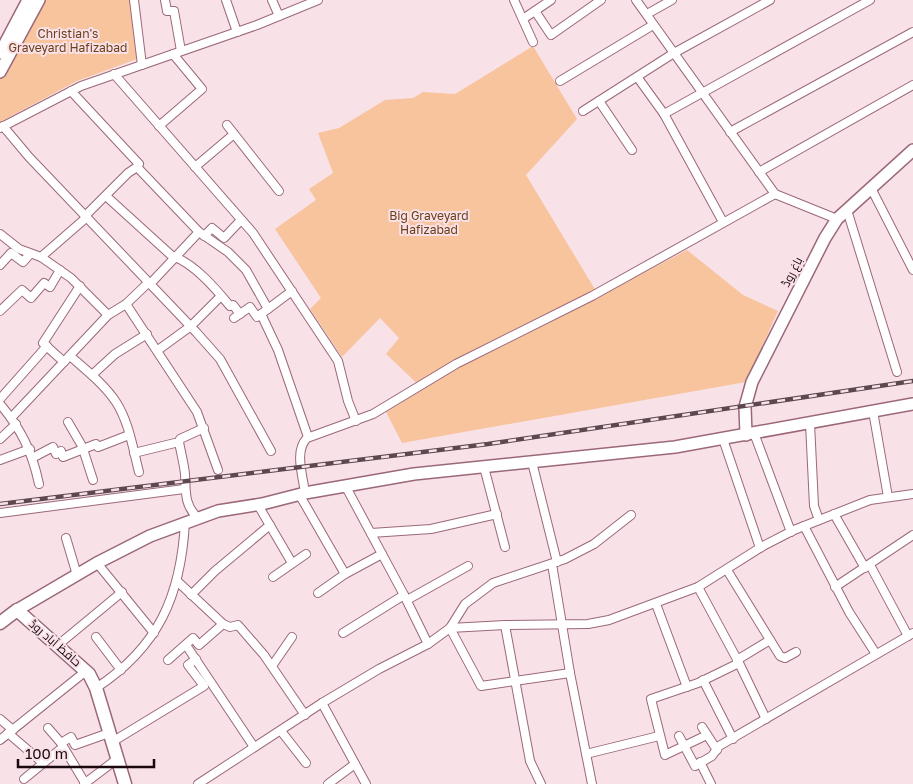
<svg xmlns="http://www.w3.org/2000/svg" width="913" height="784" viewBox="0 0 913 784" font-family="'Golos Text',Cairo,sans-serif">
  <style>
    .green { fill: #f8c49d }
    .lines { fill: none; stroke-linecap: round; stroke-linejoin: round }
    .street-casing { stroke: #9b6879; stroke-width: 10 }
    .secondary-casing { stroke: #9b6879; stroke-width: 14 }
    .primary-casing { stroke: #9b6879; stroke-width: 15 }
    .street { stroke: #fff; stroke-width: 8 }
    .secondary { stroke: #fff; stroke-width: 11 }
    .primary { stroke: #fff; stroke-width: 12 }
    .rail-casing { stroke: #5d484f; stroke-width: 4.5 }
    .rail { stroke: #f9e1e8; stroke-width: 2.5; stroke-dasharray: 8; stroke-linecap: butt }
    .labels { text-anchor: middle; stroke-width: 4; stroke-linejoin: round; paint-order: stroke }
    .park-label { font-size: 12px; fill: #6c401a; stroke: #f9e1e8 }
    .street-label { font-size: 12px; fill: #1b080f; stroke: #f9e1e8 }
  </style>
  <rect width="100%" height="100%" fill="#f9e1e8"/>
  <g class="green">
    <path d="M44 0H131L137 59 77 81 0 122V79Z"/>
    <path d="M533 46 577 119 526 175 599 296 687 250 743 295 778 311 746 382 402 443 386 412 423 389 386 354 399 338 380 318 342 357 310 309 321 298 275 229 316 200 309 189 333 173 318 133 339 128 385 100 413 98 423 92 455 94Z"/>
  </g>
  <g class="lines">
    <defs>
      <g id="street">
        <path d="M134 0 142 65"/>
        <path d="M165 0 167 11H174L181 51"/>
        <path d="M226 0 237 32"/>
        <path d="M272 0 279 16"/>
        <path d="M514 0 533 42"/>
        <path d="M636 0 775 194 837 219"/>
        <path d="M535 11 551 35 601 0"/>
        <path d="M647 14 672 0"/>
        <path d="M523 19 551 0"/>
        <path d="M114 74 253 233 338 361 348 401 356 421"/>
        <path d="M638 78 664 114 723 222"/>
        <path d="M560 81 653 25"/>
        <path d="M71 91 139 164 137 167 199 232 228 252 246 270 268 309"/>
        <path d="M599 101 632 150"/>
        <path d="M583 111 674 53 770 0"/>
        <path d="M664 114 870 0"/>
        <path d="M227 125 279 191"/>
        <path d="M3 126 29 157 196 332 220 359 271 451"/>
        <path d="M159 126 202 89 173 54"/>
        <path d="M0 128 81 86 257 25 318 0"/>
        <path d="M730 132 913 32"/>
        <path d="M195 167 234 134"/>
        <path d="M759 172 913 85"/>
        <path d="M871 188 913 270"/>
        <path d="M106 196 172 256C194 263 216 289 230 306L233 305 240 314"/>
        <path d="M847 210 897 372"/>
        <path d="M86 215 128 173 137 167"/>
        <path d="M0 234 19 249 41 257 71 278 108 315"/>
        <path d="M204 236 212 228 224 238 241 220"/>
        <path d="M41 257 87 217"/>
        <path d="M0 265 11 253 23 262 30 254"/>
        <path d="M150 284 199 232"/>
        <path d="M126 304 197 412 218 470"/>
        <path d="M0 311 22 290 31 298 44 283 50 287 60 270"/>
        <path d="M261 314 278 350 308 437"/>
        <path d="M234 318 250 307 257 317 292 291"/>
        <path d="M158 350 191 326 221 296"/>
        <path d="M70 356C86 370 104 384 116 402 129 422 133 449 139 472"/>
        <path d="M64 362 43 343 80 286"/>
        <path d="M92 375 115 354 147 334"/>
        <path d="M0 399 47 346"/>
        <path d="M0 404C21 429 32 451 39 484"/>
        <path d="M873 411 888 497"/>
        <path d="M11 418 108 315 126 304 149 282"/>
        <path d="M68 422 82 446 93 480"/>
        <path d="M810 423 814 506 819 520"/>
        <path d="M754 433 791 532"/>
        <path d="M0 439 16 424"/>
        <path d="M723 439 760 548"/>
        <path d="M179 442C181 453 184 464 185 474 186 492 184 505 198 518"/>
        <path d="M134 453 179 442 180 439 204 428"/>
        <path d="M34 457 53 447 56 454 61 451 63 457 96 444 98 447 129 435"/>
        <path d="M0 460 30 449"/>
        <path d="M532 462 557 562"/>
        <path d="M484 467 505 547"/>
        <path d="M346 487 404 595 428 644"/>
        <path d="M305 493C303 476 294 451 307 438L373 414 456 364 592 296 775 194"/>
        <path d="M299 494 345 574"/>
        <path d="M258 505 292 563"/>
        <path d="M0 513 184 489"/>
        <path d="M834 514 865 568"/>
        <path d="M804 526 849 612 876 654"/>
        <path d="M371 533 431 529 497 514"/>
        <path d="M66 538 77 575"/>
        <path d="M97 563 154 633"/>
        <path d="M552 564 570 673 592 784"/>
        <path d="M870 565 908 636"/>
        <path d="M727 570 780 656 785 658 796 652"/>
        <path d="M273 577 306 554"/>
        <path d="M177 581 223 624"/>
        <path d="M698 587 739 663 766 719"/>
        <path d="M835 587 913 535"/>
        <path d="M318 593 345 574 382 554"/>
        <path d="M191 595 215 571 270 525"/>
        <path d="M407 600 468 566"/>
        <path d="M656 604 687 687"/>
        <path d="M505 625 530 761 541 784"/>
        <path d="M450 628 505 625 588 624 609 620 698 587 763 546 794 530 870 500 913 494"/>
        <path d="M450 628 481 686 570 673"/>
        <path d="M343 633 404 595"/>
        <path d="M96 637 121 670"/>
        <path d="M58 645 122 592"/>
        <path d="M186 645 254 747"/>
        <path d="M168 660 193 638 199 645 223 624 230 627 238 625 264 655 305 715"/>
        <path d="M737 660 770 640"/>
        <path d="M272 666 292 637"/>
        <path d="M703 680 733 739"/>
        <path d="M96 688C159 647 181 595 185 522"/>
        <path d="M322 703 366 784"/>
        <path d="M0 719 13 730"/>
        <path d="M702 727 717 750"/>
        <path d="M48 728 61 743 85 783"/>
        <path d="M281 731 306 763"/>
        <path d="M8 733 43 763"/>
        <path d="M707 735 665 755 651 699 698 683 739 663"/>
        <path d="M679 736 695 766 712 756 719 746 913 633"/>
        <path d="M0 740 86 671"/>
        <path d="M112 742 204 686 188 665 196 659"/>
        <path d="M61 743 71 737 75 745 109 733"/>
        <path d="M586 754 659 736"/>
        <path d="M700 762 711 784"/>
        <path d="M24 779 63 747"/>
        <path d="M84 784 117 759"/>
        <path d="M198 784 322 703 379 669 428 644 450 628 465 604 493 583 565 559 594 544 631 515"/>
        <path d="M328 784 355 764"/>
      </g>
      <g id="secondary">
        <path d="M0 53 28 0"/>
        <path d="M0 72 39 0"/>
        <path d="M746 435 745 407 752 382 825 238 837 219 913 150"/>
        <path d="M17 610 97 563 150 536 218 511 262 504 305 493 414 474 675 447 913 404"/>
      </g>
      <path id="primary" d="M0 623 17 610 89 674 96 688 125 784"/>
    </defs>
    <use href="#street" class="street-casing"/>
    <use href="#secondary" class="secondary-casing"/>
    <use href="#primary" class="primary-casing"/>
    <use href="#street" class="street"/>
    <use href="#secondary" class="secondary"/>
    <use href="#primary" class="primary"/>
    <defs>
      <path id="rail" d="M0 504 488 444 913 381"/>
    </defs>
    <use href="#rail" class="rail-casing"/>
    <use href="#rail" class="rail"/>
  </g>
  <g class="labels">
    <g class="park-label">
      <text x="68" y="38">Christian's<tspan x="68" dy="14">Graveyard Hafizabad</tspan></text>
      <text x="429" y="220">Big Graveyard<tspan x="429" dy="14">Hafizabad</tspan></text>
    </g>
    <g class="street-label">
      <text transform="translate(792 272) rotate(-63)" y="4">باغ روڈ</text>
      <text transform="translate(55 643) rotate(41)" y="4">حافظ آباد روڈ</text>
    </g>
  </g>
  <path d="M18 759v8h136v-8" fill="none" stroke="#1b080f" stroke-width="2.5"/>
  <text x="25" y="759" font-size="15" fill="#1b080f" stroke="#f9e1e8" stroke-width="4" paint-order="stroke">100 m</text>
</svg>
